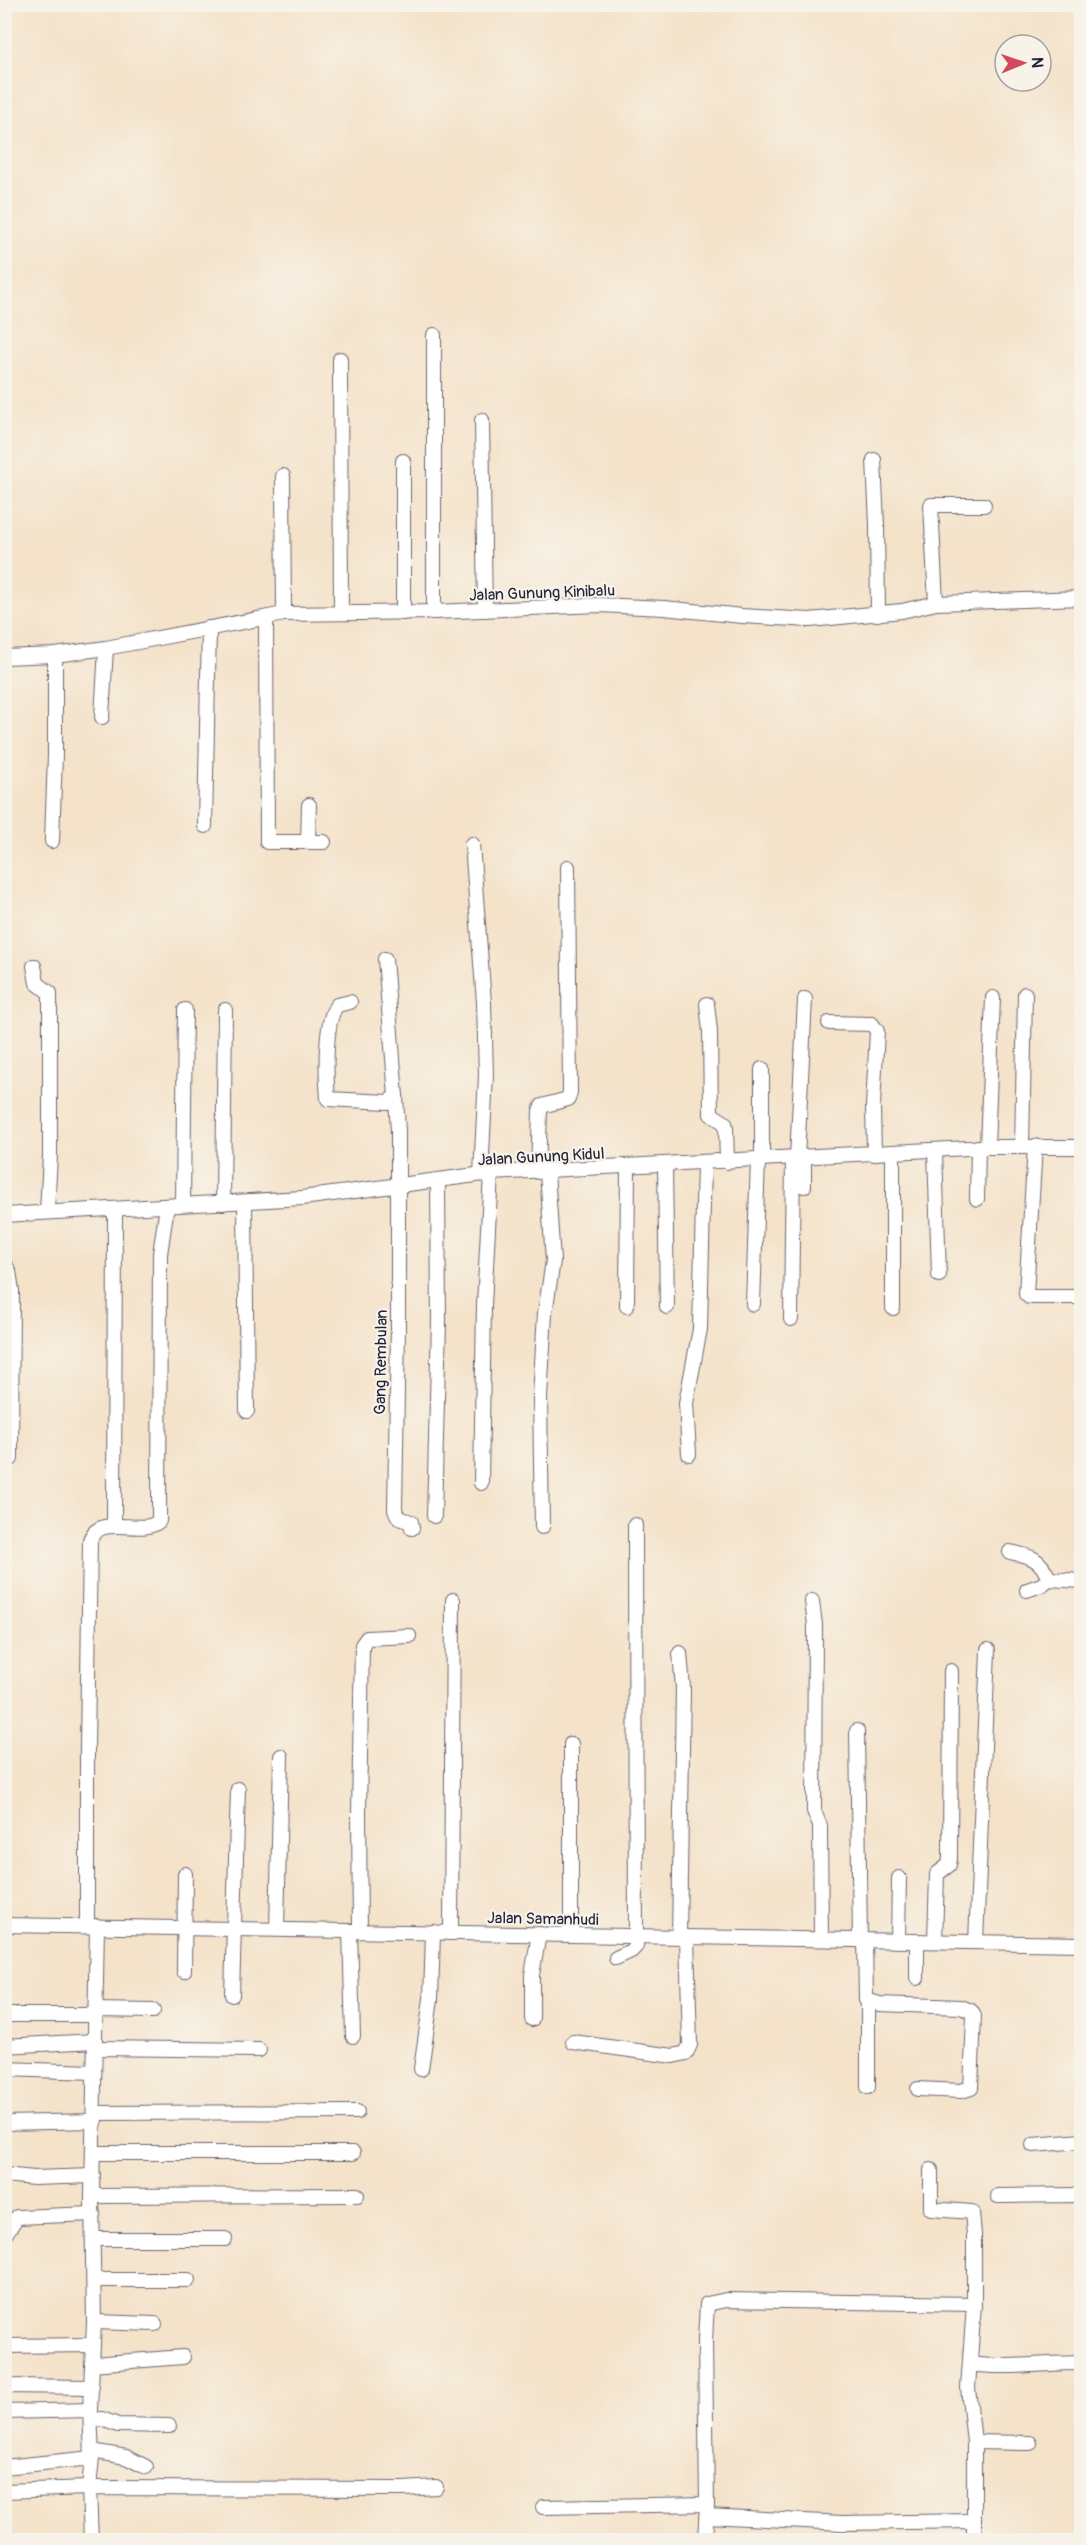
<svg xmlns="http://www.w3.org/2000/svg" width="1086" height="2545" viewBox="0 0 1086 2545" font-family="Pangolin,sans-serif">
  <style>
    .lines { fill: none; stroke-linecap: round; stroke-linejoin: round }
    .minor-casing { stroke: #6c656d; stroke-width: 16 }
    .minor { stroke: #fff; stroke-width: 14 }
    .labels { text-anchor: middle; stroke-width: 4.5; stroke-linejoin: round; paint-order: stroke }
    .street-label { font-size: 16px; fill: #22223b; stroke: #f7f3e8 }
  </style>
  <rect width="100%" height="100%" fill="#f7f3e8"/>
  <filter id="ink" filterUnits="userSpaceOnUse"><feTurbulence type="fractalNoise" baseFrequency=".0167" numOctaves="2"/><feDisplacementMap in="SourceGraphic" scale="12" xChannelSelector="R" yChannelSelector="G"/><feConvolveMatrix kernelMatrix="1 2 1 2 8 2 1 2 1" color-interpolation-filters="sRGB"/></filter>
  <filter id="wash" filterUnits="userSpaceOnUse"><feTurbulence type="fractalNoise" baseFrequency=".008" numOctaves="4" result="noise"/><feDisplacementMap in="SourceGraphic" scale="24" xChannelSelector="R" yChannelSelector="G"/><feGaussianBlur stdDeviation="1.35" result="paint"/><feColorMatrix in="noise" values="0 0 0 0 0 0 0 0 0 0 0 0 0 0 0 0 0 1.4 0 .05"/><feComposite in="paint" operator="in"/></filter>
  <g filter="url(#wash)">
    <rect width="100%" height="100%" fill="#f4e2c9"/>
  </g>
  <g filter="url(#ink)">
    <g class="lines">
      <defs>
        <g id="minor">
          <path d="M340 359 341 613"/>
          <path d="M482 420 485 610"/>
          <path d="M874 460 877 524 878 614"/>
          <path d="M283 476 284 614"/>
          <path d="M936 603 931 505H984"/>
          <path d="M434 612V335"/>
          <path d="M403 613V461"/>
          <path d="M266 618 267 842H324"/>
          <path d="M4 657 55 655 106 648 284 614 434 612 599 605 664 608 742 616 810 620 902 611 936 603 1082 598"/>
          <path d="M102 717 106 648"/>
          <path d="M205 826 209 628"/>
          <path d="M52 841 55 755V655"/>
          <path d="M308 842 309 805"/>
          <path d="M472 844 484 1003 486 1075 481 1174"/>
          <path d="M385 959 396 1096"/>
          <path d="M34 966 37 983 50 993V1156L47 1212"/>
          <path d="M350 1002 337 1005C324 1021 326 1078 328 1099L388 1102 396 1096 398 1132V1329L395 1510 399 1518 411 1522 412 1528"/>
          <path d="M707 1004 710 1031 711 1114 725 1123 726 1128 727 1162"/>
          <path d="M829 1023 872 1024 877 1031 873 1106 874 1154"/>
          <path d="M1022 1146 1025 994"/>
          <path d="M1035 1146 1026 1294 1029 1297H1082"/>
          <path d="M987 1147 993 998"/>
          <path d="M935 1150 939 1275"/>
          <path d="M893 1152V1308"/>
          <path d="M797 1158 805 999"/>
          <path d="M762 1159V1069"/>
          <path d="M665 1164 667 1307"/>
          <path d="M538 1172 540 1111 542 1106 568 1099 570 1092 568 867"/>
          <path d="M804 1186V1157"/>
          <path d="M977 1199 978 1147"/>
          <path d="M245 1202 247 1411"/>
          <path d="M223 1203 225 1010"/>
          <path d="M183 1204 185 1010"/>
          <path d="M4 1215 302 1198 491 1173 987 1147H1082"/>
          <path d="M4 1263 9 1271 12 1291 11 1459"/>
          <path d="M753 1304 758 1159"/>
          <path d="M627 1306 628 1167"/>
          <path d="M791 1319 793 1158"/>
          <path d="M689 1454 686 1403 700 1329 704 1162"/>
          <path d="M481 1483 484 1305 491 1173"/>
          <path d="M434 1516 439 1321 438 1181"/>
          <path d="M114 1526 115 1210"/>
          <path d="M542 1527 540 1397 545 1313 553 1261 547 1172"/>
          <path d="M1010 1552C1030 1556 1041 1558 1049 1579"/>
          <path d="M1027 1590 1041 1585 1049 1579 1082 1581"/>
          <path d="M812 1601 815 1625 814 1811 820 1826 821 1939"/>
          <path d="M857 1731 860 1940"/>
          <path d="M4 1925 1082 1944"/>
          <path d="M87 1926V1749L90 1540C100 1512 142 1537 159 1521L160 1254 167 1206"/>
          <path d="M277 1929 281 1756"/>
          <path d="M350 1931 353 2036"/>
          <path d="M360 1931 359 1813 362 1645 367 1638 409 1636"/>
          <path d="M451 1933 453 1600"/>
          <path d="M571 1935V1744"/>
          <path d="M679 1937 683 1688 680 1653"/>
          <path d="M865 1940 866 2000 879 2004 961 2007 971 2011 974 2016 971 2088 961 2091 918 2089"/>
          <path d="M898 1941 899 1878"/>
          <path d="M935 1941 937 1874 949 1865 950 1858 951 1671"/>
          <path d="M976 1942 988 1650"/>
          <path d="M616 1958 631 1951 636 1946 635 1525"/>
          <path d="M184 1971 185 1874"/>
          <path d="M917 1978V1941"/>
          <path d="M232 1995 238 1789"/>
          <path d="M96 2010 153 2011"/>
          <path d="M4 2015H96"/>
          <path d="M532 2019V1975L539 1934"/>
          <path d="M573 2042 673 2056 686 2053 690 2045 687 1937"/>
          <path d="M4 2046 95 2041"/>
          <path d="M95 2048 259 2050"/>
          <path d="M4 2069 94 2072"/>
          <path d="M421 2069 431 1999 433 1932"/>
          <path d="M868 2087V2001"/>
          <path d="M94 2113 357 2112"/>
          <path d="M4 2123 95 2121"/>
          <path d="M1033 2145 1082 2141"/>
          <path d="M93 2153H353"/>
          <path d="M931 2170V2209L972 2212 974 2235V2304L968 2388 974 2442V2540"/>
          <path d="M4 2175 34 2178 93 2176"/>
          <path d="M92 2196 357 2195"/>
          <path d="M998 2196 1082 2195"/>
          <path d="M6 2233 17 2217 93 2214"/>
          <path d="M94 2239H225"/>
          <path d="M94 2280H188"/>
          <path d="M94 2322 155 2324"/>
          <path d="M4 2346 92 2345"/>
          <path d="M92 2364 183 2357"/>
          <path d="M970 2364C1007 2369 1044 2363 1082 2363"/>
          <path d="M4 2386 92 2387"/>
          <path d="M4 2412 90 2410"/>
          <path d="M91 2420 102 2419 118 2425 169 2426"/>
          <path d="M974 2442 1030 2443"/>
          <path d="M92 2451 126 2457 146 2467"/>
          <path d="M4 2467 92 2458"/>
          <path d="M4 2491 89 2488 403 2489 436 2487"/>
          <path d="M543 2507 707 2504"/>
          <path d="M707 2516 843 2523 974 2521"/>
          <path d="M91 2540 89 2488 92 2458 90 2410 94 2322 92 2196 97 1926"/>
          <path d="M705 2540 707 2504 705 2340 707 2304 726 2300 974 2304"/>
        </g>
      </defs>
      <use href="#minor" class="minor-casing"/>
      <use href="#minor" class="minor"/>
    </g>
  </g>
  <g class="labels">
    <g class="street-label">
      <text transform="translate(542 592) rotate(-2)" y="6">Jalan Gunung Kinibalu</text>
      <text transform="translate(541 1156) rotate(-3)" y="6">Jalan Gunung Kidul</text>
      <text transform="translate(380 1362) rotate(-89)" y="6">Gang Rembulan</text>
      <text transform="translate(543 1918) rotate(1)" y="6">Jalan Samanhudi</text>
    </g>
  </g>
  <rect width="1086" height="2545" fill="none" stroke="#f7f3e8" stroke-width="24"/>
  <g transform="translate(1023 63) rotate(88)"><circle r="28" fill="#f7f3e8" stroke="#a29fa3" stroke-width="1.5"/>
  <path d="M0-4.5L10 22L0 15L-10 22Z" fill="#d1495b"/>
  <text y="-9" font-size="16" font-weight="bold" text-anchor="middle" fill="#22223b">N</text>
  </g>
</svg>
